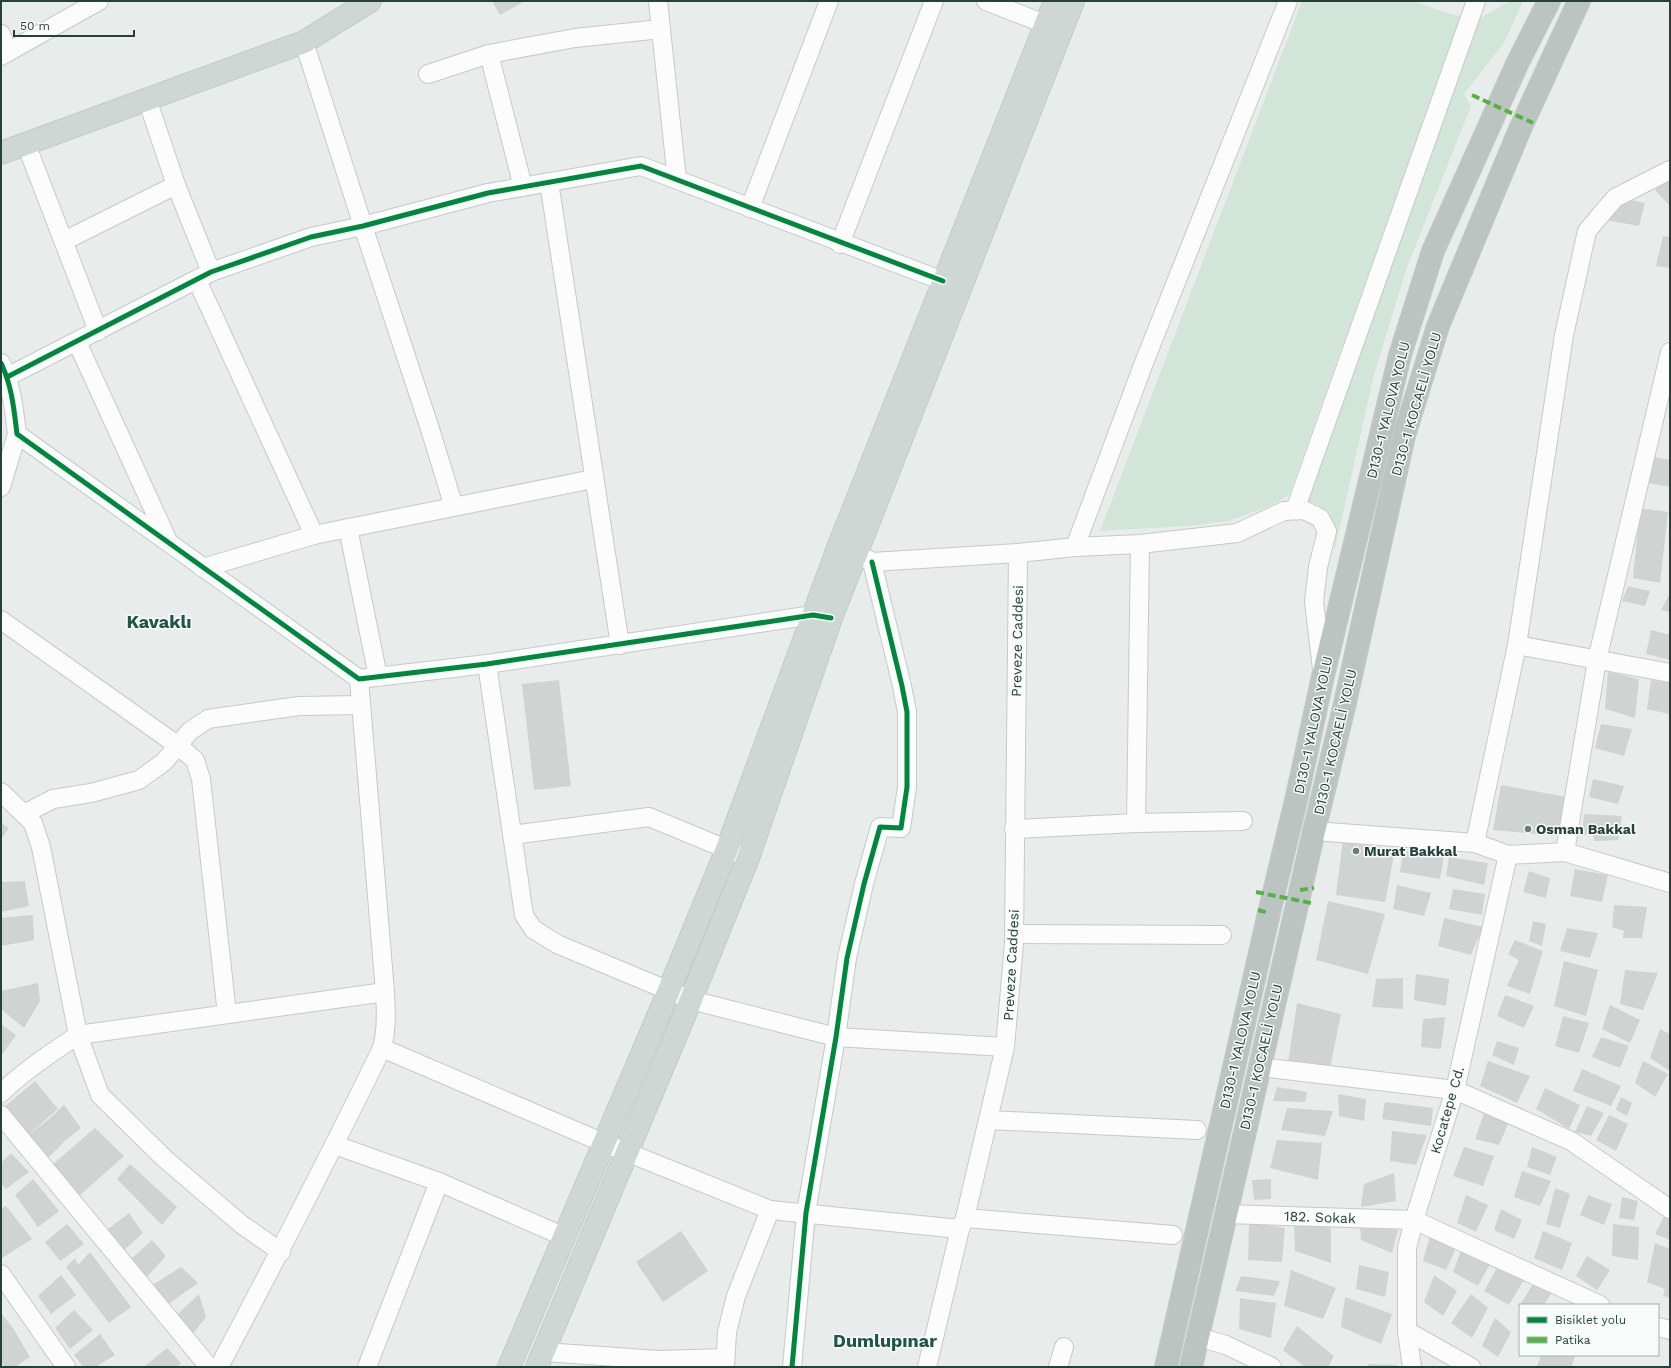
<svg xmlns="http://www.w3.org/2000/svg" width="1671" height="1368" viewBox="0 0 1671 1368" font-family="'Work Sans',sans-serif">
  <style>
    .green { fill: #d1e6d8 }
    .building { fill: #cfd4d2 }
    .lines { fill: none; stroke-linecap: round; stroke-linejoin: round }
    .minor-casing { stroke: #c5cac8; stroke-width: 20 }
    .major-casing { stroke: #c3ccc9; stroke-width: 24 }
    .highway-casing { stroke: #c3ccc9; stroke-width: 24 }
    .minor { stroke: #fcfcfc; stroke-width: 18 }
    .major { stroke: #cfd7d5; stroke-width: 22 }
    .highway { stroke: #bcc4c2; stroke-width: 22 }
    .quiet { stroke: #55b346; stroke-width: 4; stroke-dasharray: 8 4; stroke-linecap: butt }
    .cycleway-casing { stroke: #f7fbf9; stroke-width: 8 }
    .cycleway { stroke: #00873e; stroke-width: 5 }
    .poi-dot { fill: #697e78; stroke: #f7fbf9; stroke-width: 1.5 }
    .labels { text-anchor: middle; stroke-width: 3; stroke-linejoin: round; paint-order: stroke }
    .street-label { font-size: 14px; fill: #24423a; stroke: #f7fbf9 }
    .poi-label { font-size: 14px; font-weight: bold; fill: #24423a; stroke: #f7fbf9; text-anchor: start }
    .district-label { font-size: 18px; font-weight: bold; fill: #1f5548; stroke: #f7fbf9 }
  </style>
  <rect width="100%" height="100%" fill="#e8edeb"/>
  <g class="green">
    <path d="M1302 1H1412L1460 17 1289 495 1270 506 1229 521 1187 526 1100 531Z"/>
    <path d="M1510 1H1523L1504 43 1464 94 1471 106 1406 270 1374 375 1334 553 1335 524 1319 505 1302 499 1480 18Z"/>
  </g>
  <g class="building">
    <path d="M492 1H525L500 15Z"/>
    <path d="M1669 176 1670 177V206L1655 190Z"/>
    <path d="M1622 198 1645 203 1639 226 1605 220Z"/>
    <path d="M1663 236 1670 237V268L1656 266Z"/>
    <path d="M1654 457 1670 460V487L1649 483Z"/>
    <path d="M1640 508 1668 512 1660 583 1633 578Z"/>
    <path d="M1628 586 1650 591 1645 606 1622 601Z"/>
    <path d="M1669 595 1670 596V612L1661 610Z"/>
    <path d="M1651 630 1670 635V660L1646 654Z"/>
    <path d="M1608 672 1639 679 1635 718 1605 709Z"/>
    <path d="M559 680 571 786 534 790 522 684Z"/>
    <path d="M1651 680 1670 683 1669 714 1647 709Z"/>
    <path d="M1601 724 1632 729 1624 756 1595 748Z"/>
    <path d="M1593 779 1624 786 1618 804 1589 797Z"/>
    <path d="M1501 785 1567 797 1560 836 1493 830Z"/>
    <path d="M1584 814 1622 816 1618 840 1595 841 1592 834 1582 835Z"/>
    <path d="M1 823 9 828 1 839Z"/>
    <path d="M1343 840 1395 850 1385 902 1336 895Z"/>
    <path d="M1403 851 1444 856 1440 879 1400 872Z"/>
    <path d="M1449 857 1488 863 1484 885 1446 876Z"/>
    <path d="M1575 869 1608 875 1602 902 1570 896Z"/>
    <path d="M1529 871 1550 878 1546 898 1523 892Z"/>
    <path d="M25 881 29 906 1 912V882Z"/>
    <path d="M1397 885 1431 893 1424 916 1393 909Z"/>
    <path d="M1453 889 1485 894 1482 915 1449 909Z"/>
    <path d="M1328 901 1385 914 1368 974 1316 960Z"/>
    <path d="M1614 905 1647 907 1642 938H1623L1624 931 1612 927Z"/>
    <path d="M33 915 34 940 1 946V918Z"/>
    <path d="M1444 918 1483 927 1471 955 1438 946Z"/>
    <path d="M1533 921 1546 924 1542 946 1529 941Z"/>
    <path d="M1567 928 1598 933 1590 958 1560 951Z"/>
    <path d="M1515 940 1543 951 1530 994 1507 986 1519 960 1508 954Z"/>
    <path d="M1564 961 1598 970 1586 1016 1554 1006Z"/>
    <path d="M1625 970 1658 973 1643 1010 1620 1004Z"/>
    <path d="M1416 974 1449 979 1446 1006 1414 1000Z"/>
    <path d="M1403 978V1009L1372 1007 1376 979Z"/>
    <path d="M38 983 40 1001 24 1028 1 1009V991Z"/>
    <path d="M1505 995 1534 1006 1524 1028 1497 1016Z"/>
    <path d="M1297 1003 1341 1014 1330 1068 1288 1063Z"/>
    <path d="M1610 1005 1640 1020 1630 1043 1602 1029Z"/>
    <path d="M1563 1016 1589 1023 1579 1053 1555 1046Z"/>
    <path d="M1445 1017 1441 1049 1421 1047 1423 1019Z"/>
    <path d="M1 1024 16 1035 1 1056Z"/>
    <path d="M1660 1029 1670 1034V1071L1650 1058Z"/>
    <path d="M1601 1037 1629 1046 1620 1068 1592 1057Z"/>
    <path d="M1497 1041 1519 1048 1514 1065 1492 1055Z"/>
    <path d="M1488 1061 1530 1076 1517 1103 1480 1086Z"/>
    <path d="M1643 1061 1668 1074 1655 1097 1635 1083Z"/>
    <path d="M1582 1069 1621 1086 1611 1106 1573 1091Z"/>
    <path d="M35 1081 58 1109 28 1135 48 1120 64 1105 81 1128 65 1141 46 1160 2 1109Z"/>
    <path d="M1277 1087 1307 1092 1305 1102 1273 1101Z"/>
    <path d="M1545 1088 1580 1105 1569 1129 1536 1109Z"/>
    <path d="M1338 1094 1366 1099 1364 1121 1339 1116Z"/>
    <path d="M1621 1097 1632 1103 1627 1116 1616 1110Z"/>
    <path d="M1385 1102 1433 1108 1431 1126 1382 1119Z"/>
    <path d="M1587 1106 1604 1113 1591 1136 1575 1132Z"/>
    <path d="M1287 1108 1333 1111 1325 1136 1281 1130Z"/>
    <path d="M1484 1113 1509 1122 1499 1145 1475 1139Z"/>
    <path d="M1609 1115 1628 1124 1616 1151 1596 1140Z"/>
    <path d="M95 1128 124 1156 77 1198 52 1165Z"/>
    <path d="M1392 1131 1427 1135 1416 1165 1390 1161Z"/>
    <path d="M1277 1140 1322 1143 1318 1180 1270 1168Z"/>
    <path d="M1464 1147 1494 1156 1483 1186 1453 1176Z"/>
    <path d="M1532 1147 1557 1157 1550 1175 1527 1167Z"/>
    <path d="M11 1153 29 1172 6 1189 1 1183V1163Z"/>
    <path d="M130 1164 177 1207 162 1225 117 1179Z"/>
    <path d="M1522 1171 1551 1181 1540 1206 1514 1197Z"/>
    <path d="M1394 1173 1396 1201 1361 1207 1364 1184Z"/>
    <path d="M33 1179 59 1211 38 1227 15 1195Z"/>
    <path d="M1271 1179V1199L1254 1200 1252 1180Z"/>
    <path d="M1555 1188 1570 1194 1560 1228 1546 1224Z"/>
    <path d="M1466 1195 1488 1205 1476 1232 1457 1223Z"/>
    <path d="M1588 1195 1612 1204 1604 1225 1580 1215Z"/>
    <path d="M1622 1197 1638 1201 1634 1220 1619 1218Z"/>
    <path d="M6 1206 32 1239 2 1258 1 1209Z"/>
    <path d="M1501 1209 1522 1220 1514 1239 1494 1230Z"/>
    <path d="M129 1213 143 1233 122 1252 107 1230Z"/>
    <path d="M1666 1213 1670 1215V1240L1655 1234Z"/>
    <path d="M1249 1222 1285 1228 1282 1262 1248 1260Z"/>
    <path d="M67 1224 84 1244 60 1261 45 1242Z"/>
    <path d="M1294 1224 1331 1228V1263L1295 1251Z"/>
    <path d="M1613 1224 1639 1227 1638 1260 1612 1256Z"/>
    <path d="M1360 1225 1398 1230 1392 1253 1361 1240Z"/>
    <path d="M681 1231 708 1271 663 1302 636 1262Z"/>
    <path d="M1543 1231 1572 1243 1562 1270 1534 1258Z"/>
    <path d="M1430 1236 1455 1250 1446 1270 1423 1261Z"/>
    <path d="M152 1240 166 1256 144 1280 129 1261Z"/>
    <path d="M1655 1243 1670 1249V1298L1663 1296 1665 1289 1647 1282Z"/>
    <path d="M1462 1248 1490 1264 1478 1286 1453 1272Z"/>
    <path d="M90 1252 131 1307 109 1323 66 1267 75 1258 78 1265Z"/>
    <path d="M1587 1256 1610 1270 1597 1290 1576 1276Z"/>
    <path d="M1359 1265 1389 1272 1385 1297 1356 1289Z"/>
    <path d="M1498 1266 1525 1278 1509 1305 1484 1291Z"/>
    <path d="M181 1267 198 1283 167 1305 154 1284Z"/>
    <path d="M1291 1270 1336 1288 1323 1319 1284 1306Z"/>
    <path d="M61 1275 76 1295 51 1314 38 1296Z"/>
    <path d="M1434 1275 1457 1291 1443 1316 1424 1302Z"/>
    <path d="M1241 1276 1280 1281 1274 1296 1235 1291Z"/>
    <path d="M1535 1281 1553 1291 1544 1305H1520Z"/>
    <path d="M199 1294 206 1317 191 1336 175 1317Z"/>
    <path d="M1471 1294 1488 1308 1472 1338 1451 1323Z"/>
    <path d="M1345 1297 1392 1314 1381 1344 1341 1327Z"/>
    <path d="M1240 1298 1276 1303 1271 1338 1239 1329Z"/>
    <path d="M74 1310 93 1330 70 1349 55 1328Z"/>
    <path d="M1 1313 13 1328 30 1357 15 1367H5L1 1361Z"/>
    <path d="M1495 1318 1511 1332 1498 1357 1482 1346Z"/>
    <path d="M1297 1326 1334 1356 1328 1367H1305L1283 1350Z"/>
    <path d="M100 1334 115 1355 96 1367H83L74 1355Z"/>
    <path d="M167 1348 181 1363 178 1367H146L145 1366Z"/>
    <path d="M1541 1355H1575L1572 1367H1537Z"/>
    <path d="M1368 1364 1397 1365V1367H1368Z"/>
  </g>
  <g class="lines">
    <defs>
      <g id="minor">
        <path d="M658 1 677 180"/>
        <path d="M986 1 1045 24"/>
        <path d="M1 34 8 52"/>
        <path d="M304 42 363 226 430 429 454 507"/>
        <path d="M489 54 523 187"/>
        <path d="M1 56 99 1"/>
        <path d="M428 74 489 54 575 38 661 29"/>
        <path d="M147 99 176 185 211 272"/>
        <path d="M26 144 98 331"/>
        <path d="M549 182 620 645"/>
        <path d="M750 208 829 1"/>
        <path d="M64 241 176 185"/>
        <path d="M840 244 934 1"/>
        <path d="M197 280 314 535"/>
        <path d="M77 342 168 541"/>
        <path d="M1 363C12 386 14 410 17 434L359 679 487 664 813 615 825 617"/>
        <path d="M7 377 211 272 311 237 363 226 488 193 641 166 943 281"/>
        <path d="M1 487 17 434"/>
        <path d="M1295 510 1476 1"/>
        <path d="M348 528 378 677"/>
        <path d="M1075 547 1145 360 1288 1"/>
        <path d="M862 556 872 562 1018 553 1075 547 1140 544 1237 533 1284 511 1304 510 1320 518 1327 531 1318 567 1314 602 1322 669"/>
        <path d="M203 568 314 535 593 479"/>
        <path d="M1 620 177 745 195 760 201 779 227 1014"/>
        <path d="M1517 645 1670 673"/>
        <path d="M487 664 524 915 533 929 557 944 691 1000 836 1037 1005 1047"/>
        <path d="M1 792 33 823 41 847 78 1035 100 1095 165 1159 241 1224 281 1252"/>
        <path d="M24 814 53 799 91 793 139 780 164 762 190 731 208 719 299 706 361 705"/>
        <path d="M1136 823 1243 821"/>
        <path d="M1014 829 1136 823 1140 544"/>
        <path d="M1314 831 1475 843 1508 855 1565 852 1670 883"/>
        <path d="M512 835 649 817 748 858"/>
        <path d="M1475 843 1517 645 1564 335 1587 231 1615 198 1670 170"/>
        <path d="M1565 852 1597 660 1670 352"/>
        <path d="M1014 934 1222 935"/>
        <path d="M382 1048 604 1143 770 1210 960 1229"/>
        <path d="M1260 1067 1455 1090 1571 1141 1670 1209"/>
        <path d="M1 1093C24 1071 51 1053 78 1035L385 992"/>
        <path d="M1 1115 209 1367"/>
        <path d="M989 1120 1197 1130"/>
        <path d="M335 1145 439 1182 565 1237"/>
        <path d="M1225 1214 1414 1220 1600 1305"/>
        <path d="M965 1218 1173 1235"/>
        <path d="M1 1274 66 1367"/>
        <path d="M1658 1327 1670 1330"/>
        <path d="M1407 1331 1471 1367"/>
        <path d="M1198 1337 1226 1345 1272 1367"/>
        <path d="M544 1352 659 1360 725 1358"/>
        <path d="M219 1367C275 1261 330 1155 382 1048 387 1029 386 1011 385 992L359 679"/>
        <path d="M367 1367 439 1182"/>
        <path d="M725 1367 727 1332 736 1296 770 1210"/>
        <path d="M792 1367 806 1213 836 1037 847 958 864 884 880 827 901 828 907 787V712L902 686 872 562"/>
        <path d="M927 1367 960 1229 965 1218 1005 1047 1014 943 1018 553"/>
        <path d="M1058 1367 1064 1347"/>
        <path d="M1412 1367 1407 1331V1248L1414 1220 1455 1090 1508 855"/>
      </g>
      <g id="major">
        <path d="M1 153 304 42 370 1"/>
        <path d="M509 1367 667 995 727 849 838 548 1055 1"/>
        <path d="M537 1367 688 1007 748 858 831 618 1073 1"/>
      </g>
      <g id="highway">
        <path d="M1166 1367 1269 913 1297 796 1323 676 1400 355 1433 251 1518 62 1549 1"/>
        <path d="M1191 1367 1314 831 1345 703 1404 436 1438 326 1520 129 1579 1"/>
      </g>
    </defs>
    <use href="#minor" class="minor-casing"/>
    <use href="#major" class="major-casing"/>
    <use href="#highway" class="highway-casing"/>
    <use href="#minor" class="minor"/>
    <use href="#major" class="major"/>
    <use href="#highway" class="highway"/>
    <g class="quiet">
      <path d="M1472 95 1533 123"/>
      <path d="M1300 890 1314 888"/>
      <path d="M1256 892 1311 903"/>
      <path d="M1258 910 1269 913"/>
    </g>
    <defs>
      <g id="cycleway">
        <path d="M1 363C12 386 14 410 17 434L359 679 487 664 813 615 831 618"/>
        <path d="M7 377 211 272 311 237 363 226 488 193 641 166 943 281"/>
        <path d="M792 1367 806 1213 836 1037 847 958 864 884 880 827 901 828 907 787V712L902 686 872 562"/>
      </g>
    </defs>
    <use href="#cycleway" class="cycleway-casing"/>
    <use href="#cycleway" class="cycleway"/>
  </g>
  <g class="poi-dot">
    <circle cx="1528" cy="829" r="4"/>
    <circle cx="1356" cy="851" r="4"/>
  </g>
  <g class="labels">
    <g class="street-label">
      <text transform="translate(1416 404) rotate(-74)" y="5">D130-1 KOCAELİ YOLU</text>
      <text transform="translate(1388 410) rotate(-76)" y="5">D130-1 YALOVA YOLU</text>
      <text transform="translate(1017 641) rotate(-89)" y="5">Preveze Caddesi</text>
      <text transform="translate(1313 725) rotate(-78)" y="5">D130-1 YALOVA YOLU</text>
      <text transform="translate(1335 742) rotate(-77)" y="5">D130-1 KOCAELİ YOLU</text>
      <text transform="translate(1011 965) rotate(-87)" y="5">Preveze Caddesi</text>
      <text transform="translate(1240 1040) rotate(-77)" y="5">D130-1 YALOVA YOLU</text>
      <text transform="translate(1261 1057) rotate(-77)" y="5">D130-1 KOCAELİ YOLU</text>
      <text transform="translate(1447 1110) rotate(-74)" y="5">Kocatepe Cd.</text>
      <text transform="translate(1320 1217) rotate(2)" y="5">182. Sokak</text>
    </g>
    <g class="poi-label">
      <text x="1536" y="834">Osman Bakkal</text>
      <text x="1364" y="856">Murat Bakkal</text>
    </g>
    <g class="district-label">
      <text x="159" y="628">Kavaklı</text>
      <text x="885" y="1347">Dumlupınar</text>
    </g>
  </g>
  <rect width="1671" height="1368" fill="none" stroke="#24423a" stroke-width="4"/>
  <rect x="1519" y="1304" width="140" height="52" fill="#f7fbf9" stroke="#a3b1ad"/>
  <rect x="1527" y="1317" width="20" height="6" fill="#00873e" stroke="#a3b1ad"/>
  <text x="1555" y="1324" font-size="12" fill="#24423a">Bisiklet yolu</text>
  <rect x="1527" y="1337" width="20" height="6" fill="#55b346" stroke="#a3b1ad"/>
  <text x="1555" y="1344" font-size="12" fill="#24423a">Patika</text>
  <path d="M14 30v6h120v-6" fill="none" stroke="#24423a" stroke-width="2"/>
  <text x="20" y="30" font-size="12" fill="#24423a" stroke="#f7fbf9" stroke-width="3" paint-order="stroke">50 m</text>
</svg>
